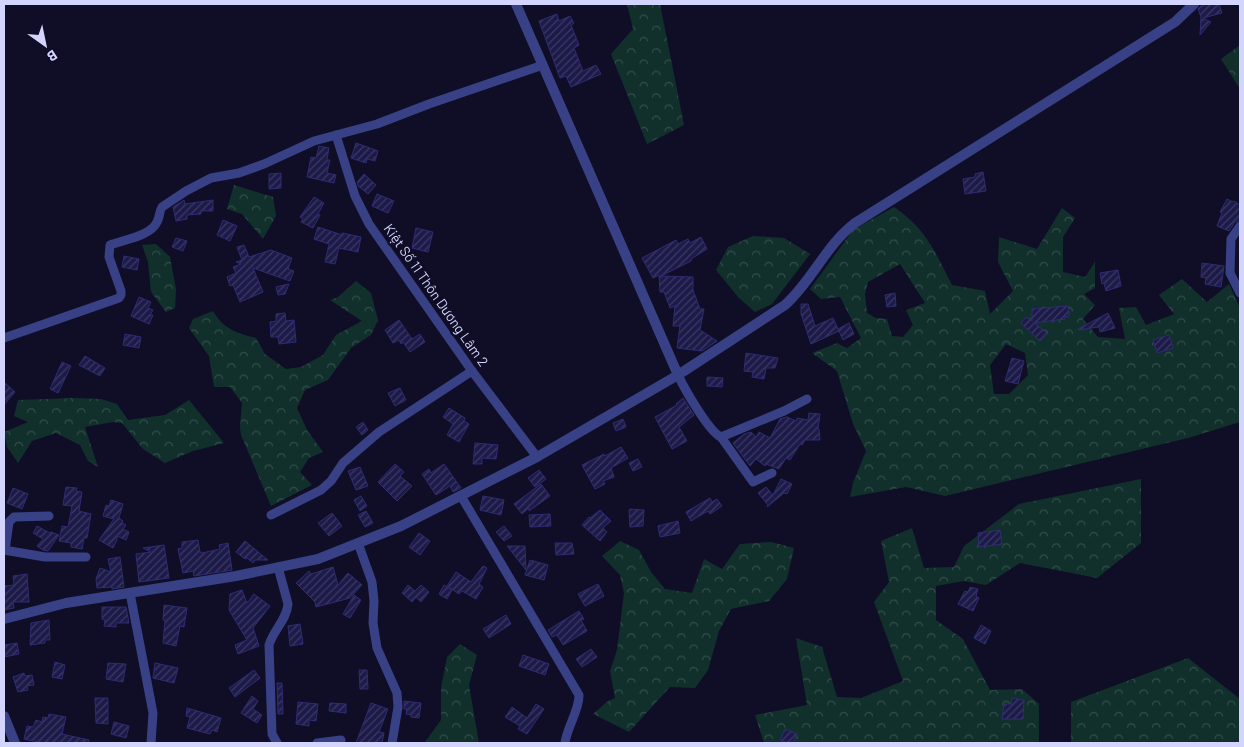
<svg xmlns="http://www.w3.org/2000/svg" width="1244" height="747" viewBox="0 0 1244 747" font-family="Barlow,sans-serif">
  <style>
    .forest { fill: url(#forest-crowns); fill-rule: evenodd }
    .building { fill: url(#building-hatch); stroke: #2f2b74 }
    .lines { fill: none; stroke-linecap: round; stroke-linejoin: round }
    .minor { stroke: #384186; stroke-width: 9 }
    .tertiary { stroke: #384186; stroke-width: 10 }
    .labels { text-anchor: middle; stroke-width: 5; stroke-linejoin: round; paint-order: stroke }
    .street-label { font-size: 14px; fill: #d3d5ff; stroke: #0f0e26 }
  </style>
  <defs>
    <pattern id="forest-crowns" width="20" height="18" patternUnits="userSpaceOnUse" patternTransform="scale(1.25)"><rect width="20" height="18" fill="#11302b"/><path d="M2 6a3 3 0 1 1 6 0M12 15a3 3 0 1 1 6 0" fill="none" stroke="#334d4b"/></pattern>
    <pattern id="building-hatch" width="6" height="6" patternUnits="userSpaceOnUse" patternTransform="scale(1.25)"><rect width="6" height="6" fill="#1c1a48"/><path d="M-1 1l2-2M0 6l6-6M5 7l2-2" fill="none" stroke="#3c3a63"/></pattern>
  </defs>
  <rect width="100%" height="100%" fill="#0f0e26"/>
  <g class="forest">
    <path d="M627 4H660L684 125 647 144 611 54 633 29Z"/>
    <path d="M1240 45V89L1221 59Z"/>
    <path d="M234 185 273 197 276 216 263 239 242 214 227 209Z"/>
    <path d="M894 207C927 230 934 250 952 285L985 291 990 314 1013 291 998 262 999 237 1037 249 1062 208 1075 218 1063 237V272L1085 277 1095 262V288L1084 294 1095 305 1083 319 1098 337 1125 339 1119 308 1136 307 1146 325 1174 314 1159 295 1182 279 1207 302 1229 284 1240 308V422L1188 438 945 496 906 487 850 497 853 483 866 451 853 424 837 371 812 353 837 343 847 348 861 338 840 297 821 299 810 289 853 230ZM900 264 925 303 906 310 913 325 903 337 892 336 887 319 876 318 867 313 865 294 868 282ZM1006 344 1025 353 1028 375 1009 394H994L990 365Z"/>
    <path d="M753 236 784 238 810 254 772 304 755 312 738 297 716 270 728 247Z"/>
    <path d="M156 244 170 257 176 289 175 308 166 312 151 292 148 262 142 245Z"/>
    <path d="M356 281 371 293 378 320 371 335 351 348 328 380 305 390 297 408 307 430 323 452 309 458 300 472 312 485 271 506 241 435 240 427 242 403 230 387H214L209 356 189 328 193 319 213 311C223 329 237 333 256 338L265 354 286 369 301 367 323 355 336 335 362 321 330 300 338 297Z"/>
    <path d="M75 398 101 399 117 404 128 420 165 415 189 400 224 443 193 451 165 463 143 449 122 423 113 422 85 427 98 467 88 461 80 445 56 433 32 441 18 463 7 447 4 432 28 422 14 416 18 400Z"/>
    <path d="M1141 479V543L1097 578 1020 563 986 585 964 581 936 586V620L963 639 990 690 1022 689 1039 704V743H764L755 715 807 705 796 638 822 647 837 697 861 698 903 681 874 602 889 582 881 541 912 528 924 568 954 567 964 546 1019 504Z"/>
    <path d="M620 541 639 550 651 572 665 589 692 593 704 559 722 569 740 544 771 542 794 548 787 579 769 601 731 609 719 631 708 670 695 688 670 687 629 732 593 714 608 701 615 698 610 671 617 650 624 593 620 575 602 556Z"/>
    <path d="M460 644 477 655 469 685 479 743H421L425 742 441 720V688L447 657Z"/>
    <path d="M1188 658 1240 699V743H1071V702Z"/>
  </g>
  <g class="building">
    <path d="M1207 4H1219L1222 13 1203 18 1211 22 1200 35 1201 17 1198 9 1201 6Z"/>
    <path d="M557 14 559 21 570 16 574 23 571 25 579 45 574 48 583 71 596 65 601 74 571 87 566 76 560 78 539 21Z"/>
    <path d="M356 143 378 151 375 161 367 159 366 163 351 158Z"/>
    <path d="M319 146 329 148 327 160H330L327 173 336 175 334 183 307 177 311 157 316 158Z"/>
    <path d="M983 172 986 191 965 194 963 179 975 177V174Z"/>
    <path d="M281 173V188L269 189V174Z"/>
    <path d="M364 174 376 185 368 194 358 186 357 182Z"/>
    <path d="M377 194 394 201 388 213 372 206Z"/>
    <path d="M314 197 324 203 318 214 320 215 313 228 301 222 303 219 300 217Z"/>
    <path d="M1227 199 1233 202 1234 201 1240 205V220L1235 222 1229 231 1217 226 1222 213 1220 212Z"/>
    <path d="M184 200 185 204 213 200V211H201V214L187 215V219L176 221 173 207Z"/>
    <path d="M223 220 237 226 230 241 217 235Z"/>
    <path d="M318 227 342 235V233L361 237 358 252 339 248 335 264 325 262 329 244 314 239Z"/>
    <path d="M416 228 433 232 428 252 412 248Z"/>
    <path d="M701 237 707 249 691 259V261L661 276 693 277V290L700 309H704L700 330 717 341 702 351 677 348 680 326H673L675 306 670 308 664 292H660L659 275 653 278 642 258 676 240 678 244 688 239 690 243Z"/>
    <path d="M176 238 187 241 183 251 172 247Z"/>
    <path d="M244 245 249 257 271 250 292 258 288 269 294 271 290 281 253 268 263 292 240 302 233 285 230 286 227 277 236 273 233 267 241 264 236 262 242 260 237 247Z"/>
    <path d="M124 256 139 259 137 270 122 267Z"/>
    <path d="M1202 263 1224 266 1221 287 1205 284 1206 278 1201 277Z"/>
    <path d="M1118 270 1121 286 1106 291 1104 283 1102 284 1100 273Z"/>
    <path d="M289 284 285 294 278 295 276 287Z"/>
    <path d="M895 293 896 306 887 307 885 295Z"/>
    <path d="M139 297 151 302 148 308 153 310 150 315H153L149 324 131 316Z"/>
    <path d="M801 304H808L815 326 833 318 839 331 811 344 801 314Z"/>
    <path d="M1068 306 1069 316 1064 317 1065 319 1034 323 1047 333 1040 341 1021 323 1026 317 1032 321V309Z"/>
    <path d="M285 313 286 321 294 320 296 342 279 344 278 337H271L270 322 276 321V314Z"/>
    <path d="M1108 313 1115 328 1100 332 1099 327 1078 330V329Z"/>
    <path d="M399 320 412 339 420 334 425 342 410 352 403 342 401 344 399 340 393 343 385 330Z"/>
    <path d="M849 323 854 334 843 340 838 329Z"/>
    <path d="M125 334 141 337 139 348 123 345Z"/>
    <path d="M1169 335 1173 348 1157 353 1153 340Z"/>
    <path d="M746 353 778 358 775 368H766L764 379 752 377 753 372 744 371Z"/>
    <path d="M85 356 105 368 100 376 79 365Z"/>
    <path d="M1012 358 1024 361 1018 384 1005 381Z"/>
    <path d="M62 362 71 366 58 393 50 389Z"/>
    <path d="M707 377 723 378 722 387 707 386Z"/>
    <path d="M4 382 15 392 4 405Z"/>
    <path d="M400 388 406 400 395 406 388 393Z"/>
    <path d="M683 398 694 415 679 427 687 441 672 449 655 417 677 405 676 404Z"/>
    <path d="M449 408 465 418 464 421 469 424 459 442 447 435 453 424 443 417Z"/>
    <path d="M809 413 820 414 818 429H819L820 440H805L802 445 800 444 790 460 786 458 779 469 766 464 765 466 756 459 750 466 733 443 744 434 751 432 756 437 759 432 770 438 780 419 787 417 796 421 797 418 808 420Z"/>
    <path d="M623 419 626 427 616 431 613 423Z"/>
    <path d="M363 422 368 430 362 435 356 427Z"/>
    <path d="M475 443 498 445 496 459 482 458V464H473Z"/>
    <path d="M621 447 628 458 611 468 614 477 603 481 605 484 595 489 582 465 604 454 605 456Z"/>
    <path d="M638 459 642 467 633 471 629 463Z"/>
    <path d="M395 464 404 472 400 476 412 486 397 501 378 482Z"/>
    <path d="M444 464 461 488 453 492 450 486 436 495 422 474 429 469 431 473Z"/>
    <path d="M360 467 368 486 356 490 348 471Z"/>
    <path d="M539 470 546 479 535 487 528 478Z"/>
    <path d="M781 479 792 484 787 494 784 493 767 507 768 505 758 493 766 487 773 495Z"/>
    <path d="M541 484 550 496 529 511V508L522 514 514 504Z"/>
    <path d="M66 487 77 488 76 491 82 492 79 511 91 514 87 538H84L82 549 71 547V543L59 541 62 526 68 527 72 506 63 505Z"/>
    <path d="M13 488 28 494 22 509 7 503Z"/>
    <path d="M361 496 367 506 360 511 354 500Z"/>
    <path d="M483 496 504 500 501 515 480 510Z"/>
    <path d="M710 498 712 502 717 499 722 506 710 514 708 511 691 521 686 512Z"/>
    <path d="M111 500 123 504 119 518 123 521 122 523 126 525 123 529 129 532 126 540 117 536V540L113 548 99 540 114 519 103 516 106 505 109 506Z"/>
    <path d="M630 509 644 510 643 526 630 527 629 511Z"/>
    <path d="M600 510 611 521 603 528 607 532 600 541 582 525 589 517 590 518Z"/>
    <path d="M366 511 373 523 365 527 358 515Z"/>
    <path d="M332 513 342 526 329 536 318 523Z"/>
    <path d="M550 514 551 526 530 527 529 515Z"/>
    <path d="M678 521 680 533 660 537 658 526Z"/>
    <path d="M37 526 50 533 51 532 59 535 48 551 43 550 37 546 43 539 33 533Z"/>
    <path d="M504 526 512 536 504 541 496 532Z"/>
    <path d="M1000 530 1002 544 979 547 978 533Z"/>
    <path d="M419 533 430 541 420 555 409 547Z"/>
    <path d="M198 540 200 552 202 553 220 549 219 545 228 543 232 570 194 576 193 571 183 573 178 549 182 548V542Z"/>
    <path d="M245 541 268 560H255L253 563 247 558 245 559 236 552Z"/>
    <path d="M555 543H572L574 554 556 555Z"/>
    <path d="M164 545 169 578 139 582 136 554 151 552 143 548Z"/>
    <path d="M507 546H525L526 570Z"/>
    <path d="M120 557 124 587 112 589V587L97 588 96 579 100 568 111 572 108 559Z"/>
    <path d="M530 560 548 565 544 580 525 575Z"/>
    <path d="M483 566 487 568 479 584 483 587 476 599 462 591 459 594 447 586 456 572 471 582Z"/>
    <path d="M333 567 338 585 348 573 362 585 350 598 316 607 315 602 296 583 309 571 311 574Z"/>
    <path d="M27 574 29 602H13L14 608 4 610V586L14 585 13 576Z"/>
    <path d="M598 584 604 596 585 606 578 594Z"/>
    <path d="M408 585 415 591 421 585 429 592 421 602 416 597 412 602 402 593Z"/>
    <path d="M444 585 452 590 447 599 439 594Z"/>
    <path d="M970 587 978 589 976 596 979 598 973 611 958 604 965 591 968 592Z"/>
    <path d="M242 590 247 603 254 594 270 606 253 628 259 646 238 654 235 645 247 640 229 610 230 594Z"/>
    <path d="M354 595 361 600 350 618 343 614Z"/>
    <path d="M164 605 187 608 184 627 180 626 176 646 163 643 165 620H163Z"/>
    <path d="M102 607H126L129 623H116V627L104 626 105 620 102 619Z"/>
    <path d="M579 611 584 619 581 620 587 631 563 645 557 635 552 637 548 630Z"/>
    <path d="M506 615 511 624 489 638 483 629Z"/>
    <path d="M49 620 50 640H45V643L30 645 31 623Z"/>
    <path d="M300 624 303 644 290 646 288 626Z"/>
    <path d="M981 625 991 631 985 644 974 638Z"/>
    <path d="M17 643 19 654 4 657V645Z"/>
    <path d="M591 649 597 657 582 667 576 659Z"/>
    <path d="M523 655 549 664 545 675 519 666Z"/>
    <path d="M55 662 65 665 62 679 52 677Z"/>
    <path d="M108 663 126 664 123 682 106 679Z"/>
    <path d="M155 663 178 668 174 683 153 678Z"/>
    <path d="M254 670 260 678 235 697 229 688Z"/>
    <path d="M359 670H367L368 689H360Z"/>
    <path d="M24 673 25 676 32 675 34 685 27 686 28 690 18 692 13 677Z"/>
    <path d="M277 683H282L283 714H278Z"/>
    <path d="M252 696 258 701 253 709 262 715 257 723 241 713Z"/>
    <path d="M95 698H108V724L96 723Z"/>
    <path d="M1012 698 1024 700 1023 719H1002L1004 704H1011Z"/>
    <path d="M404 701 421 703 419 718 411 717V715L406 714 407 709H404Z"/>
    <path d="M298 702 318 704 316 721 309 720V726L296 724Z"/>
    <path d="M330 703 346 704V713L329 711Z"/>
    <path d="M371 703 388 709 379 732 384 733 382 743H356Z"/>
    <path d="M536 704 544 709 527 734 518 729 520 726 505 717 512 707 527 718Z"/>
    <path d="M187 708 221 718 217 732 212 730 210 734 187 728 190 717 186 716Z"/>
    <path d="M49 714 66 717 62 734 89 740 88 743H44L24 739 27 726 33 727 36 720 42 722 43 717 48 718Z"/>
    <path d="M114 722 129 726 126 738 111 734Z"/>
    <path d="M785 729 797 734 793 743H787L780 740Z"/>
  </g>
  <g class="lines">
    <g class="minor">
      <path d="M336 135 355 196 369 224 472 371 537 457"/>
      <path d="M1240 226 1231 239 1230 273 1240 293"/>
      <path d="M4 338 119 298 121 295V291L109 257 110 245C123 240 151 236 157 222 160 217 159 212 162 207L186 191 211 178 239 173 264 164 314 141 377 124 429 104 543 65"/>
      <path d="M678 375C684 388 709 432 721 437L784 411 807 399"/>
      <path d="M721 437 753 482 772 473"/>
      <path d="M461 496 579 695C579 712 567 726 565 743"/>
      <path d="M271 515 321 490 331 481 343 463 379 432 472 371"/>
      <path d="M358 543 372 582 374 601 373 623 377 648 397 693 398 707 392 743"/>
      <path d="M4 550 45 557H86"/>
      <path d="M5 550 9 522 14 517 49 516"/>
      <path d="M130 593 153 713 151 743"/>
      <path d="M277 743 272 734 269 645C273 631 287 619 288 604L278 567"/>
      <path d="M317 743 341 740"/>
    </g>
    <g class="tertiary">
      <path d="M516 4 678 375"/>
      <path d="M4 619 66 603 236 576 318 559 401 526 537 457 678 375 785 305C812 281 826 245 855 223L1175 22 1194 4"/>
      <path d="M4 716 15 743"/>
    </g>
  </g>
  <g class="labels">
    <g class="street-label">
      <text transform="translate(436 295) rotate(55)" y="5">Kiệt Số 11 Thôn Dương Lâm 2</text>
    </g>
  </g>
  <rect width="1244" height="747" fill="none" stroke="#d3d5ff" stroke-width="10"/>
  <g transform="translate(45 45) rotate(147)" stroke="#0f0e26" stroke-width="4" paint-order="stroke">
  <path d="M0-4L9 19L0 12L-9 19Z" fill="#d3d5ff"/>
  <text y="-8" font-size="14" font-weight="bold" text-anchor="middle" fill="#d3d5ff">B</text>
  </g>
</svg>
